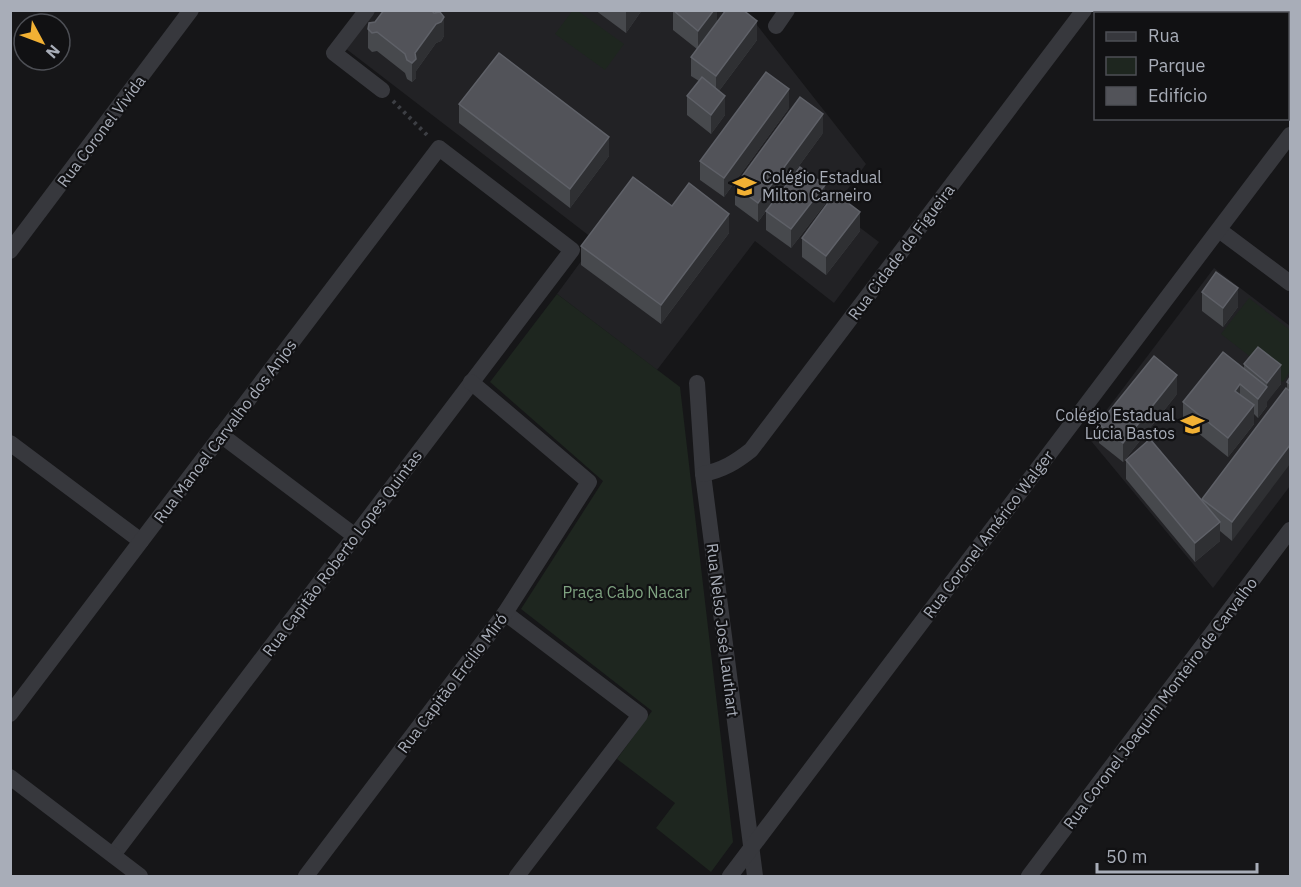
<svg xmlns="http://www.w3.org/2000/svg" width="1301" height="887" viewBox="0 0 1301 887" font-family="'IBM Plex Sans',sans-serif">
  <style>
    .built { fill: #222225 }
    .green { fill: #1e261f }
    .lines { fill: none; stroke-linecap: round; stroke-linejoin: round }
    .path { stroke: #3d3f44; stroke-width: 4; stroke-dasharray: 3 4.5; stroke-linecap: butt }
    .minor { stroke: #37383d; stroke-width: 16 }
    .wall { fill: #47494d }
    .shaded-wall { fill: #2f3033 }
    .building { fill: #525359; stroke: #5f6168; stroke-width: 1.5 }
    .labels { text-anchor: middle; stroke-width: 4.5; stroke-linejoin: round; paint-order: stroke }
    .street-label { font-size: 16px; fill: #a8adb8; stroke: #111113 }
    .poi-label { font-size: 16px; fill: #a8adb8; stroke: #111113; text-anchor: start }
    .park-label { font-size: 16px; fill: #7fa381; stroke: #111113 }
  </style>
  <rect width="100%" height="100%" fill="#161618"/>
  <g class="built">
    <path d="M373 11H746L866 164 834 208 879 242 834 303 755 241 657 370 557 294 596 241 345 48Z"/>
    <path d="M1214 268 1290 326V486L1213 588 1087 436Z"/>
  </g>
  <g class="green">
    <path d="M573 10 578 11 624 44 605 70 555 34Z"/>
    <path d="M557 294 680 387 733 842 711 872 656 828 675 803 617 759 652 711 521 609 603 481 490 382Z"/>
    <path d="M1249 298 1290 330V371L1283 382 1221 334Z"/>
  </g>
  <g class="lines">
    <path class="path" d="M393 101 428 136"/>
    <g class="minor">
      <path d="M367 10 334 53 382 90"/>
      <path d="M776 26 787 10"/>
      <path d="M1219 230 1290 283"/>
      <path d="M10 251 191 10"/>
      <path d="M697 383 703 474 755 876"/>
      <path d="M221 435 355 536"/>
      <path d="M10 443 141 541"/>
      <path d="M703 474C723 470 736 462 751 450L1084 10"/>
      <path d="M505 613 640 715 517 876"/>
      <path d="M10 714 439 148 572 250 113 855"/>
      <path d="M10 777 140 876"/>
      <path d="M306 876 505 613 589 482 471 382"/>
      <path d="M730 876 1290 135"/>
      <path d="M1029 876 1290 530"/>
    </g>
  </g>
  <g class="wall">
    <path d="M595 10H642L626 33Z"/>
    <path d="M673 10H717V22L757 40 719 91 725 115 711 134 687 115V96L699 81 691 76V57L697 49 673 30Z"/>
    <path d="M375 22 444 36 441 41 436 43 416 71V78L412 82 407 79 405 73 377 51 372 52 368 48V29Z"/>
    <path d="M459 104 609 156 570 208 459 123Z"/>
    <path d="M789 108 724 197 700 180V161Z"/>
    <path d="M823 133 758 222 735 205V186Z"/>
    <path d="M825 204 791 248 766 230V211Z"/>
    <path d="M672 206 729 233 661 324 581 265V246Z"/>
    <path d="M860 231 826 275 802 257V238Z"/>
    <path d="M1202 292 1238 307 1223 327 1202 311Z"/>
    <path d="M1244 364 1281 384 1267 401V406L1258 418 1254 414V424L1228 457 1183 421V402L1244 369Z"/>
    <path d="M1290 377V391L1287 388V382Z"/>
    <path d="M1286 388 1232 541 1220 531V541L1195 562 1126 479V460L1202 500V499Z"/>
    <path d="M1177 394 1123 462 1099 443V424Z"/>
  </g>
  <g class="shaded-wall">
    <path d="M626 10H642L626 33Z"/>
    <path d="M714 10H717V25L698 50V31Z"/>
    <path d="M444 17V36L441 41 436 43 416 71V78L412 82V63L415 53 436 24Z"/>
    <path d="M757 21V40L716 95V76Z"/>
    <path d="M789 89V108L724 197V178Z"/>
    <path d="M725 96V115L711 134V115Z"/>
    <path d="M823 114V133L758 222V203Z"/>
    <path d="M609 137V156L570 208V189Z"/>
    <path d="M825 185V204L791 248V229Z"/>
    <path d="M860 212V231L826 275V256Z"/>
    <path d="M729 214V233L661 324V305Z"/>
    <path d="M1238 288V307L1223 327V308Z"/>
    <path d="M1281 365V384L1267 402V383Z"/>
    <path d="M1177 375V394L1123 462V443Z"/>
    <path d="M1240 384V403L1235 391Z"/>
    <path d="M1267 387V406L1258 418V399Z"/>
    <path d="M1254 405V424L1228 457V438Z"/>
    <path d="M1290 445V464L1232 541V522Z"/>
    <path d="M1220 522V541L1195 562V543Z"/>
  </g>
  <g class="building">
    <path d="M384 10H431L434 13 440 12 444 17 441 22 436 24 415 53 416 59 412 63 407 60 405 54 377 32 372 33 368 29 369 23 375 22Z"/>
    <path d="M673 10H714L698 31Z"/>
    <path d="M726 10H743L757 21 716 76 691 57Z"/>
    <path d="M499 53 609 137 570 189 459 104Z"/>
    <path d="M766 72 789 89 724 178 700 161Z"/>
    <path d="M702 77 725 96 711 115 687 96Z"/>
    <path d="M800 97 823 114 758 203 735 186Z"/>
    <path d="M800 167 825 185 791 229 766 211Z"/>
    <path d="M633 177 672 206 689 183 729 214 661 305 581 246Z"/>
    <path d="M835 193 860 212 826 256 802 238Z"/>
    <path d="M1216 272 1238 288 1223 308 1202 292Z"/>
    <path d="M1258 347 1281 365 1267 383 1244 364Z"/>
    <path d="M1223 352 1267 387 1258 399 1240 384 1235 391 1254 405 1228 438 1183 402Z"/>
    <path d="M1154 356 1177 375 1123 443 1099 424Z"/>
    <path d="M1290 377V384L1287 382Z"/>
    <path d="M1286 388 1290 391V445L1232 522 1202 499Z"/>
    <path d="M1150 439 1220 522 1195 543 1126 460Z"/>
  </g>
  <defs>
    <symbol id="school-bare" viewBox="-9 -9 18 18"><path d="M0-5L7-2L0 1L-7-2ZM-4 1L0 2.5L4 1V4Q0 6-4 4Z" fill="#f2b134" stroke="#111113" stroke-width="2.5" paint-order="stroke"/></symbol>
  </defs>
  <g fill-rule="evenodd">
    <use href="#school-bare" x="728" y="170" width="33" height="33"/>
    <use href="#school-bare" x="1176" y="408" width="33" height="33"/>
  </g>
  <g class="labels">
    <g class="street-label">
      <text transform="translate(101 131) rotate(-53)" y="6">Rua Coronel Vivida</text>
      <text transform="translate(901 252) rotate(-53)" y="6">Rua Cidade de Figueira</text>
      <text transform="translate(225 431) rotate(-53)" y="6">Rua Manoel Carvalho dos Anjos</text>
      <text transform="translate(988 534) rotate(-53)" y="6">Rua Coronel Américo Walger</text>
      <text transform="translate(342 553) rotate(-53)" y="6">Rua Capitão Roberto Lopes Quintas</text>
      <text transform="translate(723 630) rotate(83)" y="6">Rua Nelso José Lauthart</text>
      <text transform="translate(452 683) rotate(-53)" y="6">Rua Capitão Ercílio Miró</text>
      <text transform="translate(1160 703) rotate(-53)" y="6">Rua Coronel Joaquim Monteiro de Carvalho</text>
    </g>
    <g class="poi-label">
      <text x="762" y="183">Colégio Estadual<tspan x="762" dy="18">Milton Carneiro</tspan></text>
      <text x="1175" y="421" text-anchor="end">Colégio Estadual<tspan x="1175" dy="18">Lúcia Bastos</tspan></text>
    </g>
    <g class="park-label">
      <text x="626" y="598">Praça Cabo Nacar</text>
    </g>
  </g>
  <rect width="1301" height="887" fill="none" stroke="#a8adb8" stroke-width="24"/>
  <rect x="1094" y="12" width="195" height="108" fill="#111113" stroke="#4d4f55" stroke-width="1.5"/>
  <rect x="1106" y="32" width="30" height="9" fill="#37383d" stroke="#4d4f55" stroke-width="1.5"/>
  <text x="1148" y="42" font-size="18" fill="#a8adb8">Rua</text>
  <rect x="1106" y="57" width="30" height="18" fill="#1e261f" stroke="#4d4f55" stroke-width="1.5"/>
  <text x="1148" y="72" font-size="18" fill="#a8adb8">Parque</text>
  <rect x="1106" y="87" width="30" height="18" fill="#525359" stroke="#4d4f55" stroke-width="1.5"/>
  <text x="1148" y="102" font-size="18" fill="#a8adb8">Edifício</text>
  <g transform="translate(42 42) rotate(131)"><circle r="28" fill="#111113" stroke="#4d4f55" stroke-width="1.5"/>
  <path d="M0-4.5L10 22L0 15L-10 22Z" fill="#f2b134"/>
  <text y="-9" font-size="16" font-weight="bold" text-anchor="middle" fill="#a8adb8">N</text>
  </g>
  <path d="M1097 863v9h160v-9" fill="none" stroke="#a8adb8" stroke-width="3"/>
  <text x="1106" y="863" font-size="18" fill="#a8adb8" stroke="#111113" stroke-width="4.5" paint-order="stroke">50 m</text>
</svg>
